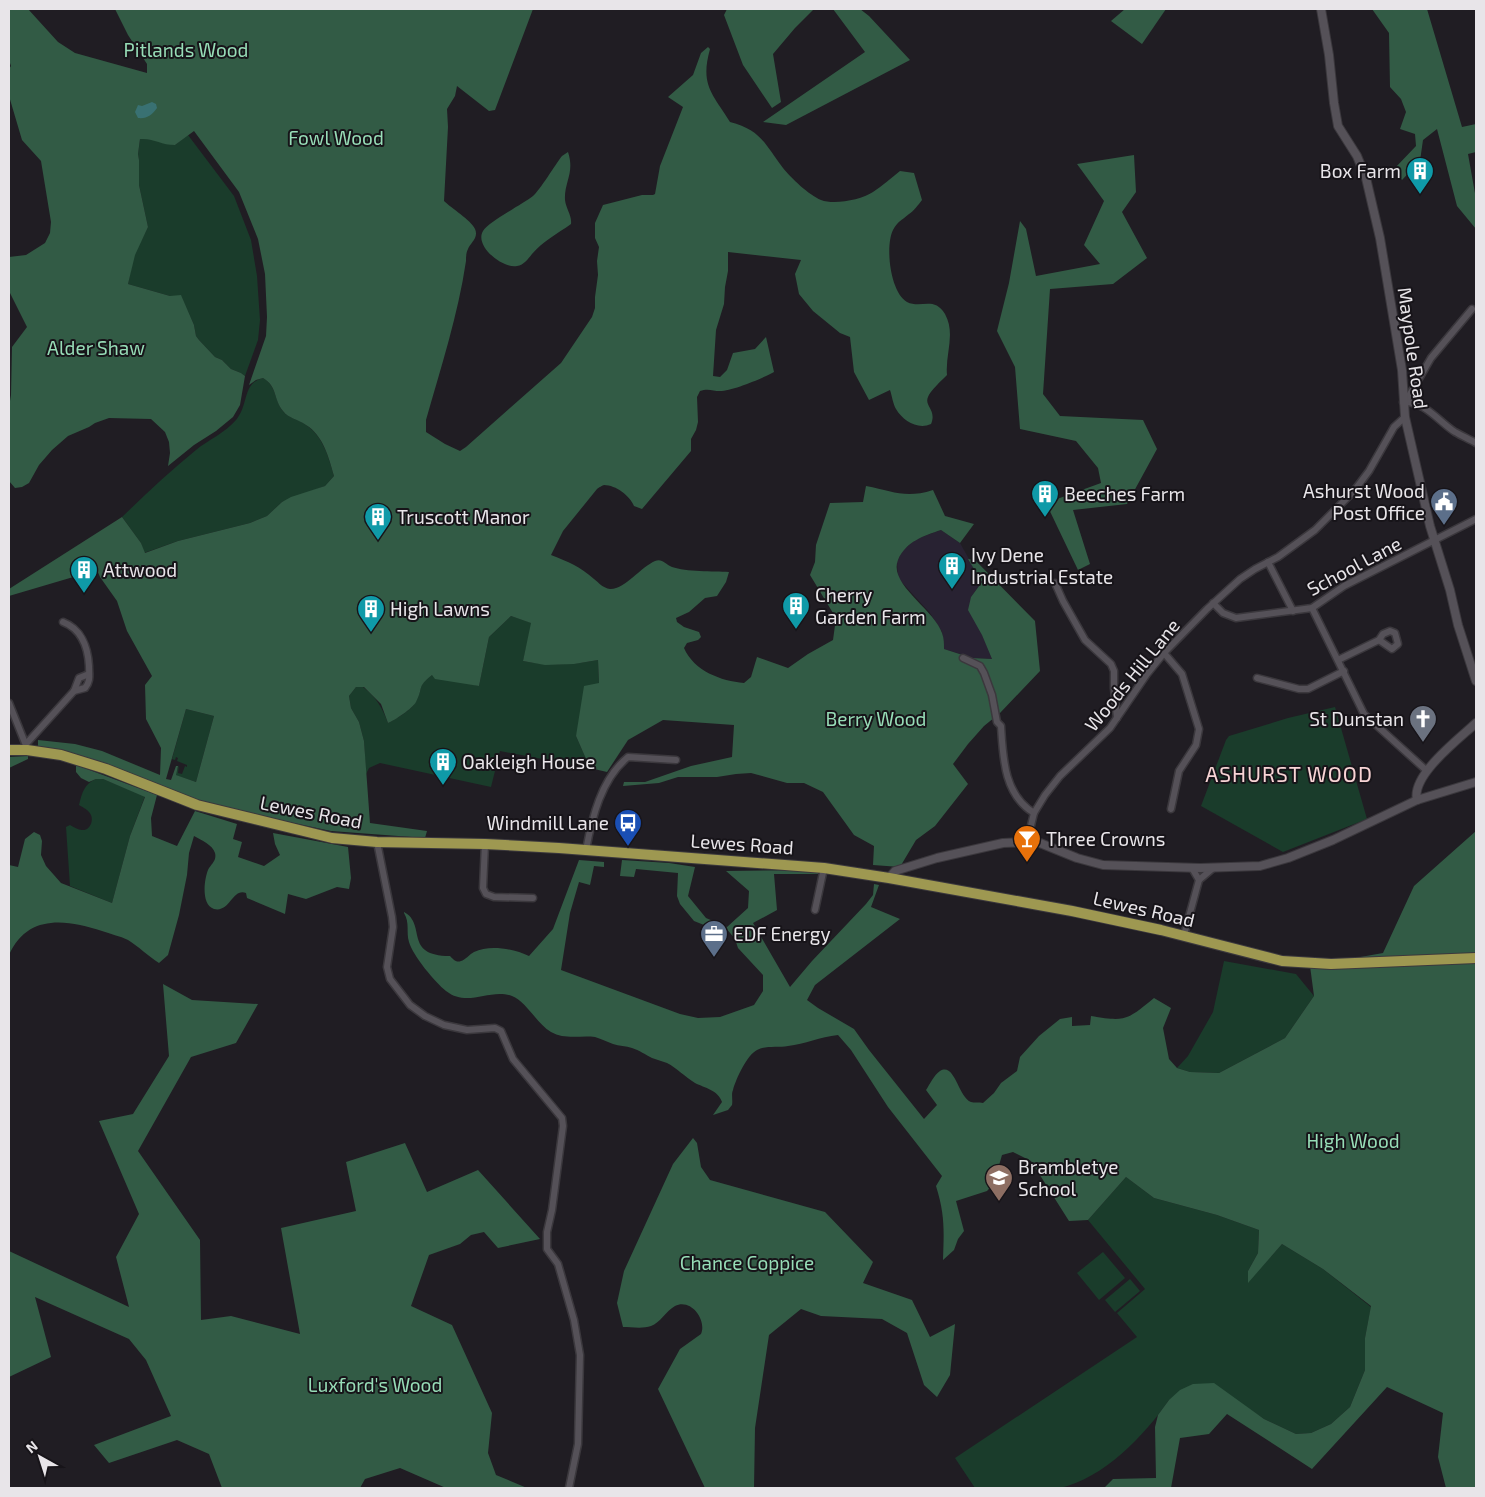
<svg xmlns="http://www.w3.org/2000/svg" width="1485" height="1497" viewBox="0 0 1485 1497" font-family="'Exo 2',sans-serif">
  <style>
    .industrial { fill: #282232 }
    .green { fill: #1a3c2b }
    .forest { fill: #325b45; fill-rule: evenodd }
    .water { fill: #397172 }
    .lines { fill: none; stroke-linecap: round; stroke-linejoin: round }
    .minor-casing { stroke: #3b383d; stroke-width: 9 }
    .tertiary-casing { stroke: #3b383d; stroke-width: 10 }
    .trunk-casing { stroke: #3b383d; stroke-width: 12 }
    .minor { stroke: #555158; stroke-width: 6 }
    .tertiary { stroke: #555158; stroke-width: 8 }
    .trunk { stroke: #9e9851; stroke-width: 10 }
    .labels { text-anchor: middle; stroke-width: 4; stroke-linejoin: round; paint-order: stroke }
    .park-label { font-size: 19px; fill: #97ddb7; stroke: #171419 }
    .poi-label { font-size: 19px; fill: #e8e5e9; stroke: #171419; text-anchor: start }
    .street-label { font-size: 19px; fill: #e8e5e9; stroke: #171419 }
    .quarter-label { font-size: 21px; letter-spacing: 1px; fill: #f8d4d5; stroke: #171419 }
  </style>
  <rect width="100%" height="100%" fill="#201d23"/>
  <path class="industrial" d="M941 530 960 543 982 582 971 597 982 634 992 659 972 658 944 649 942 632 930 613 898 578 897 562 902 551 916 539Z"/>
  <g class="green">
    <path d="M188 135 234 196 251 240 257 276 260 320 258 340 245 376 241 373 231 369 222 360 215 357 199 340 196 336 194 325 181 296H170L128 284 134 255 148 227 139 185V160L138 154 140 139C153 138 162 143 175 145Z"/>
    <path d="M263 378C277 386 274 400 283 411 289 419 299 419 306 425 323 436 329 458 334 476L325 486 282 502 267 516 250 523 178 541 144 553 141 543 122 517C146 494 170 471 196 450 208 440 225 433 236 420 249 405 242 383 263 378Z"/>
    <path d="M511 616 532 623 523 661C549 666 572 665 598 660L599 683 576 736 590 768 500 751 491 787 380 763 369 768 366 774 364 741 359 722 351 708 349 696 356 687H363C376 697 382 707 388 723 396 719 413 709 416 701 424 687 416 687 432 675L479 686 489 637Z"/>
    <path d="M1335 707 1367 819 1283 852 1201 806 1226 740 1229 736 1288 718Z"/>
    <path d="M186 709 214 716 196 782 175 775 179 765 178 773 182 774 185 766 187 767V765L177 761 178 758 176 757 175 760 172 759Z"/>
    <path d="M96 779H103L145 796 130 836 112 903 70 886 66 827 70 825C74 827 78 830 82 830 91 831 95 818 89 812 87 809 82 807 79 805 82 793 84 784 96 779Z"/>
    <path d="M1224 961 1296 974 1314 996 1285 1038 1219 1073 1190 1072 1177 1068 1188 1056 1213 1012Z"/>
    <path d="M1126 1177 1154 1198 1217 1215 1259 1230 1258 1253 1248 1271V1282L1282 1244 1323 1269 1371 1307 1365 1338V1370L1350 1407 1331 1424 1311 1433 1296 1434 1264 1419 1240 1403 1169 1400C1144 1436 1104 1478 1060 1488 1051 1490 1041 1488 1033 1488 1013 1488 994 1488 975 1488L955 1458 1137 1337 1117 1313 1145 1289 1088 1220Z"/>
    <path d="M1103 1252 1125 1278 1099 1300 1077 1273Z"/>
    <path d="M1130 1279 1140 1291 1115 1312 1105 1300Z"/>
  </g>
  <g class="forest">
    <path d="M9 9H28L58 42 75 53 147 73V64L128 35 115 9H533L495 110 489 111 457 86 455 96 447 109 448 127 444 201C451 208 471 220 475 229 479 238 470 243 468 249 466 253 466 257 466 261 458 315 441 367 426 420V432L445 444 460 451 466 447 561 363 592 317 595 308V297L598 275 597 261 599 247 595 238V223L603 205 642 195H653L655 194 660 166 683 107 668 97 693 75 701 53 708 47 710 49C700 85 712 93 730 122 761 130 765 144 783 168 791 178 809 195 821 200 834 205 861 200 873 192 882 186 891 178 900 171L914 173 922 200C918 205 914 211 909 214 901 221 898 221 893 230 885 246 890 292 907 302 921 309 934 296 945 314 956 334 945 354 947 375 942 380 930 391 928 397 924 406 937 410 931 424 918 430 903 421 896 409 893 404 892 396 890 390L869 400 854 372 850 337 840 333 813 311 799 294 795 274 801 260 728 252V271L725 287 724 304 716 330 713 376 720 377 727 370 733 353 755 349 766 337 774 372C763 378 732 391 720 391 713 391 708 388 700 391L697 397 698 422 696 430 691 439V451L642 509 634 506C630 496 616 485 604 485 603 485 598 488 597 489L563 531 551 555C569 562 579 566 594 579 599 583 603 588 610 589 624 590 641 567 655 561 662 558 665 564 672 567 686 572 713 571 729 572L726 582 717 596 705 598 689 612 676 618 677 622 684 627 699 632 701 637 698 640 687 643 684 648C694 671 721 681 744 683L751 677 757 657 788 668 808 654 833 640 836 618 810 575 815 562 816 545 830 503 863 502 866 486C893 491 905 499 933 490L945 516 974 524 960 543 941 530C924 536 906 541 898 560 888 584 935 610 942 633 944 638 944 644 944 649L972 658 992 659 982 635 968 610 971 597 982 582 968 559 975 560 1035 621 1040 671 1000 713 984 726 968 744 953 764 968 784 935 826 916 840 900 867 873 865 874 846 854 835 823 792 804 783H787L751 773 736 774 717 777H678L659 783 623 786 624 782H645L691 766 732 757 734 725 663 720 628 740 607 772 590 768 576 736 584 686 599 683 598 660 574 664 545 665 523 661 531 623 511 616 489 637 479 686 435 679 432 675C416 688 424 687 416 702 413 708 394 721 388 723L381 704 364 687H356L349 696 351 708 359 722 364 741 370 823 427 831 425 838 331 831 242 812 199 801 138 777 38 747V740L75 744 102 751 160 775 161 748 146 719 145 685 152 676 127 631 117 601 100 577 97 570 9 596V589L122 517 141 543 145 553 178 541 250 523 267 516 282 502 291 497 325 486 334 476C329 458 323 435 306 425 298 419 289 419 283 411 273 399 278 387 263 378L256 380 249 385 266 336 267 317 265 274 258 239 239 192 194 131 175 145C161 145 154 138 140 139L138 154 139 160V185L148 227 135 255 128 284 170 296 181 295 194 325 196 336 199 340 215 357 222 360 231 369 241 373 245 376 240 405 233 417 216 431 194 445 168 466 170 453 169 442 165 432 151 419 109 418 95 423 89 427 68 436 52 450 39 465 29 483 22 487 15 488 9 481V407L11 395 12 347 27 327 9 291V257L26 255 45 243 50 233 51 222 41 161 22 140 9 96V69L11 66 9 60ZM186 709 214 716 196 782 176 775 178 766H176L171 780 166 779Z"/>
    <path d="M727 9H814L795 28 773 54 781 102 772 108 743 65 724 15Z"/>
    <path d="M833 9H860L869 16 910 60 786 125 763 122 865 52Z"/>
    <path d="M1125 9H1166L1142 44 1111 21Z"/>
    <path d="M1372 9H1427L1462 127 1476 124V152L1468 154 1476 199V229L1457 206 1437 129 1423 140 1420 161 1402 180 1395 168 1416 146 1415 134 1400 129 1406 112 1401 99 1390 87 1389 33Z"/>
    <path d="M568 152C575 173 564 182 565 200 566 209 572 215 571 224 557 234 543 241 532 254 528 259 524 265 517 266 503 269 474 246 483 231 488 222 523 204 533 196 540 190 555 165 562 156Z"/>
    <path d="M1134 155 1136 192 1122 212 1147 258 1113 284 1050 289 1043 394 1060 416 1143 420 1157 449 1127 504 1073 510 1090 564 1078 570 1046 503 1101 483 1098 468 1076 441 1020 429 1015 367 997 331 1009 283 1020 221 1026 229 1036 276 1100 264 1084 245 1104 201 1077 164Z"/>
    <path d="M28 756V759L9 768V757Z"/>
    <path d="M76 765 157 795 151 818 152 836 177 846 195 811 237 824 233 839 242 842 238 857 264 866 280 855 275 844 273 833 348 847 351 878 349 889 337 887 306 899 288 894 285 914 247 898 246 893C232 888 230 913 214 909 201 905 204 880 208 870 211 864 217 861 215 853 213 845 201 840 194 836L189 853 187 875 179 915 168 955 159 963C148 956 138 946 128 940 120 936 110 934 102 931 66 919 27 914 9 955V865L18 867 25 839 34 832 40 835 42 841 41 855 46 866 61 883 112 903 130 836 145 797 103 779H96L89 782 81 778 76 772Z"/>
    <path d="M1476 831V1488H1446L1438 1457 1443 1413 1387 1387 1312 1469 1227 1414 1209 1434 1180 1438 1171 1488H1104L1113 1479 1156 1478 1155 1427 1158 1415 1169 1400 1180 1390 1193 1384 1214 1383 1264 1419 1296 1434 1311 1433 1331 1424 1350 1407 1365 1370V1338L1371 1306 1323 1269 1282 1244 1248 1283V1271L1258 1253 1259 1230 1217 1215 1154 1198 1126 1177 1088 1220 1069 1221 1031 1161 1013 1152 1002 1155 994 1183 987 1191 956 1201 964 1231 958 1239 954 1250 943 1260C944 1230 945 1215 936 1186L942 1176 888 1107 851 1050 838 1035C820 1037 805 1044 788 1046 778 1048 766 1045 757 1050 747 1055 736 1079 733 1090 731 1094 733 1100 732 1105L728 1110 713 1115 722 1102C718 1090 705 1088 695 1083 685 1077 677 1068 667 1063 662 1061 657 1060 652 1058 646 1055 639 1050 632 1048 626 1046 619 1046 613 1044 607 1042 602 1039 595 1037 581 1035 565 1040 551 1032 537 1024 526 1001 512 996 489 988 468 1008 446 991 435 982 413 956 409 942 406 932 410 923 404 913V912C427 924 403 956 450 956 453 959 456 963 461 961 465 960 470 954 474 952 490 944 514 949 529 956L553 929 579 860 604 862V867L594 866 590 885 579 882 570 913 561 970 680 1014 698 1018 720 1017 754 1005 763 991V975L738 948 735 939 726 928 718 925H704L694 921 680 904 677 896 678 873 636 869 634 877 620 876 622 860 669 863 695 867 688 896 706 918 727 927 748 908 749 891 726 871 819 870 818 874H774L777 910 753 923 790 987 812 961 866 904 873 895 874 884 879 885 871 907 900 919 815 985 807 1000 818 1008 854 1029 869 1050 924 1119 937 1105 926 1090C930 1084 934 1075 940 1071 955 1062 958 1097 971 1102 974 1103 979 1102 983 1103L994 1093 1001 1083 1017 1071 1020 1057 1039 1036 1060 1019 1072 1017V1026L1090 1025 1091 1016C1126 1022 1127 1020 1154 998L1171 1008 1163 1028 1169 1059 1177 1068 1190 1072 1219 1073 1285 1038 1314 996 1310 966 1383 953 1414 886Z"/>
    <path d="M163 984 192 1000 258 1004 236 1043 191 1057 138 1151 200 1240 201 1320 231 1316 300 1334 281 1228 356 1211 346 1162 405 1143 427 1192 478 1170 540 1239 498 1248 484 1232 471 1235 460 1244 429 1255 411 1306 452 1325 492 1413 488 1453 496 1475 527 1488H446L400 1468 365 1479 360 1488H222L209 1454 177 1440 109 1463 94 1445 171 1416 146 1360 129 1339 35 1297 51 1357 9 1377V1251L129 1307 116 1257 139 1214 99 1121 133 1114 169 1056Z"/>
    <path d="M693 1138 697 1143 701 1167 710 1180 825 1212 873 1262 863 1283 912 1300 930 1337 955 1324 950 1375 937 1397 924 1385 907 1333 882 1319 821 1316 801 1309 769 1335 755 1428 754 1488H705L658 1389 680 1349 701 1334C707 1320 691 1298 675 1306 666 1311 660 1323 651 1326 643 1329 631 1327 623 1327L617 1303 624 1271 673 1164Z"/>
  </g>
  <path class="water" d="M152 102 156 104 157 108C152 115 147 119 138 118L135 112 138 105 142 106Z"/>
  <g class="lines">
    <defs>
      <g id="minor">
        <path d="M1406 401 1431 358 1472 309"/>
        <path d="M1403 402C1425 401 1438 421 1455 432 1462 436 1469 439 1476 443"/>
        <path d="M1268 562 1293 611"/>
        <path d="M1055 583 1063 601 1085 640 1111 664 1114 671V688L1117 718"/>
        <path d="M1213 603 1223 613 1236 618 1312 608 1344 586 1476 519"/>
        <path d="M1312 608 1364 714 1427 771"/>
        <path d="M1164 653 1182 674 1199 729 1196 745 1179 771 1171 809"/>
        <path d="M963 658 980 666 984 673 992 695 997 722 1001 726C1003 758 1004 795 1034 813"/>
        <path d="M1338 660 1379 640 1383 634 1390 631 1395 633 1398 644 1392 649 1379 640"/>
        <path d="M1257 678 1299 689H1308L1344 671"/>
        <path d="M74 691 79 678 89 674"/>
        <path d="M9 703 27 748"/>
        <path d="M26 744 74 691 85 688C91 681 89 675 89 666 88 647 81 629 63 622"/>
        <path d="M377 842 392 917 393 927 387 967 390 979 410 1005 425 1016 444 1025 467 1030 495 1028 501 1031 513 1059 562 1118 563 1126 552 1210 547 1232V1249L558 1264 574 1320 580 1355 578 1444 569 1488"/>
        <path d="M1027 842 1034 813 1045 795 1060 776 1110 728 1147 674 1164 653 1207 609 1240 579 1255 569 1278 557 1315 530 1354 491 1369 471 1394 427 1405 417"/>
        <path d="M485 844 483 888 486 894 494 897 533 898"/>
        <path d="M586 850C592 818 601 779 628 757L676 760"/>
        <path d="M1192 868 1199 880 1212 869"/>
        <path d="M815 910 824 868"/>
        <path d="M1184 935 1199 880"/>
      </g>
      <g id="tertiary">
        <path d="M1321 9 1329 55 1334 103 1338 126 1357 156 1366 178 1380 238 1402 370 1405 417 1430 526 1450 590 1458 625 1476 681"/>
        <path d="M1417 800C1411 775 1459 739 1476 723"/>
        <path d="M889 878 895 871 937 858 1003 843 1027 842 1040 843 1077 858 1103 865 1200 868 1260 866 1288 858 1333 840 1417 800 1476 782"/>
      </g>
      <path id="trunk" d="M9 750H27L61 755 106 769 197 805 332 838 377 842 485 844 559 848 824 868 889 878 1072 911 1161 930 1282 961 1331 964 1476 958"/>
    </defs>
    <use href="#minor" class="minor-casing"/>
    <use href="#tertiary" class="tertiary-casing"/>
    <use href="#trunk" class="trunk-casing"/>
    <use href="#minor" class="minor"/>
    <use href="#tertiary" class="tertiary"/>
    <use href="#trunk" class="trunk"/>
  </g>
  <defs>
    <symbol id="building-pin" viewBox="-11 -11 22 30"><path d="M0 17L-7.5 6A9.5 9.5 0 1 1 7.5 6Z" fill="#0f9aa8" stroke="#171419"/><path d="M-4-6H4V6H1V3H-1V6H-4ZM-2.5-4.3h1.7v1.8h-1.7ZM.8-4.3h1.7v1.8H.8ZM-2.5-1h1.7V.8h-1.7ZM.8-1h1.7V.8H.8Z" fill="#fff"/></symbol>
    <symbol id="civic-pin" viewBox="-11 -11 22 30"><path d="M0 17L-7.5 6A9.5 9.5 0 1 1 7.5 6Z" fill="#5c6f8a" stroke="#171419"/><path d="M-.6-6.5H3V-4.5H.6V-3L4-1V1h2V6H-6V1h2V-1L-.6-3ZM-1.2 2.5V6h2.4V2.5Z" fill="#fff"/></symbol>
    <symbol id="church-pin" viewBox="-11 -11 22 30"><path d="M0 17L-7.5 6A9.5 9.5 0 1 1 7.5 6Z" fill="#6b7280" stroke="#171419"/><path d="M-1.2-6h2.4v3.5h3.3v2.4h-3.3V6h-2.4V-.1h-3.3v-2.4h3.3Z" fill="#fff"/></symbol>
    <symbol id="bus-pin" viewBox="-11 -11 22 30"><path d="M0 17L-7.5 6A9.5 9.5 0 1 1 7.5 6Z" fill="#1a4fb4" stroke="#171419"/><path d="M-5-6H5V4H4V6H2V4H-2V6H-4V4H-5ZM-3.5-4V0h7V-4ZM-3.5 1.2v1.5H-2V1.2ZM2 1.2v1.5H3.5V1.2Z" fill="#fff"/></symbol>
    <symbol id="bar-pin" viewBox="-11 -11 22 30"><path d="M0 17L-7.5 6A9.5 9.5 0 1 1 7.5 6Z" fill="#e8710a" stroke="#171419"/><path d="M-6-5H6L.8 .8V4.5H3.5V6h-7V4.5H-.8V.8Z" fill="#fff"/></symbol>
    <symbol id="office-pin" viewBox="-11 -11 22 30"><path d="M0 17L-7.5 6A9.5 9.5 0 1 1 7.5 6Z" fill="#5c6f8a" stroke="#171419"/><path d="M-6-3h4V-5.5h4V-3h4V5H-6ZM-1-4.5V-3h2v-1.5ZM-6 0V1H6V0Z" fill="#fff"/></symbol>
    <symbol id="school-pin" viewBox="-11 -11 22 30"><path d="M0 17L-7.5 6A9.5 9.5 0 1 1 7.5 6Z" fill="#8d6e63" stroke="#171419"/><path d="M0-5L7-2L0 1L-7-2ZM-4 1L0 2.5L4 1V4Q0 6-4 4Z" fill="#fff"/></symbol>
  </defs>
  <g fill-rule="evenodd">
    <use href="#building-pin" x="1404" y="155" width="32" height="43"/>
    <use href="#building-pin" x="1029" y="478" width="32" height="43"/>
    <use href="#civic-pin" x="1428" y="486" width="32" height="43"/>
    <use href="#building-pin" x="362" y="501" width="32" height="43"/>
    <use href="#building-pin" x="936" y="550" width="32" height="43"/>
    <use href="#building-pin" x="68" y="554" width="32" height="43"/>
    <use href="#building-pin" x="780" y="590" width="32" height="43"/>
    <use href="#building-pin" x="355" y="593" width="32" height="43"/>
    <use href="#church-pin" x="1407" y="703" width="32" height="43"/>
    <use href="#building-pin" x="427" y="746" width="32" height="43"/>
    <use href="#bus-pin" x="612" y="807" width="32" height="43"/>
    <use href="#bar-pin" x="1011" y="823" width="32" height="43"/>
    <use href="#office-pin" x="698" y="918" width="32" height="43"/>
    <use href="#school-pin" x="983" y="1162" width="32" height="43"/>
  </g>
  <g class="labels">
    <g class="park-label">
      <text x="186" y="57">Pitlands Wood</text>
      <text x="336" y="145">Fowl Wood</text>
      <text x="96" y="355">Alder Shaw</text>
      <text x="876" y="726">Berry Wood</text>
      <text x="1353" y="1148">High Wood</text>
      <text x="747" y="1270">Chance Coppice</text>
      <text x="375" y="1392">Luxford's Wood</text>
    </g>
    <g class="poi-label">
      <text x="1401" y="178" text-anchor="end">Box Farm</text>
      <text x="1425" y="498" text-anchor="end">Ashurst Wood<tspan x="1425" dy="22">Post Office</tspan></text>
      <text x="1064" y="501">Beeches Farm</text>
      <text x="397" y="524">Truscott Manor</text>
      <text x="971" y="562">Ivy Dene<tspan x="971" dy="22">Industrial Estate</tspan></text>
      <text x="103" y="577">Attwood</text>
      <text x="815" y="602">Cherry<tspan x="815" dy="22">Garden Farm</tspan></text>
      <text x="390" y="616">High Lawns</text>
      <text x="1404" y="726" text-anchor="end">St Dunstan</text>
      <text x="462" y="769">Oakleigh House</text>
      <text x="609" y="830" text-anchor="end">Windmill Lane</text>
      <text x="1046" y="846">Three Crowns</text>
      <text x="733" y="941">EDF Energy</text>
      <text x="1018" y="1174">Brambletye<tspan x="1018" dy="22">School</tspan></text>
    </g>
    <g class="street-label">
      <text transform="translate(1413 348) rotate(82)" y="7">Maypole Road</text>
      <text transform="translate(1354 566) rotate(-28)" y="7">School Lane</text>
      <text transform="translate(1132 675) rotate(-51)" y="7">Woods Hill Lane</text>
      <text transform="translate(311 812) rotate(11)" y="7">Lewes Road</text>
      <text transform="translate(742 844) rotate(4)" y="7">Lewes Road</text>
      <text transform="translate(1144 909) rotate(13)" y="7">Lewes Road</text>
    </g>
    <g class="quarter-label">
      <text x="1289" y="782">ASHURST WOOD</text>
    </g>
  </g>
  <rect width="1485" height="1497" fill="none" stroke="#e8e5e9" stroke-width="20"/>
  <g transform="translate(40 1457) rotate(321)" stroke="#171419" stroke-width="4" paint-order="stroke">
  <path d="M0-4L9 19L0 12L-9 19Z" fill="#e8e5e9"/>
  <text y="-8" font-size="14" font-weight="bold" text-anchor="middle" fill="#e8e5e9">N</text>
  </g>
</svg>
